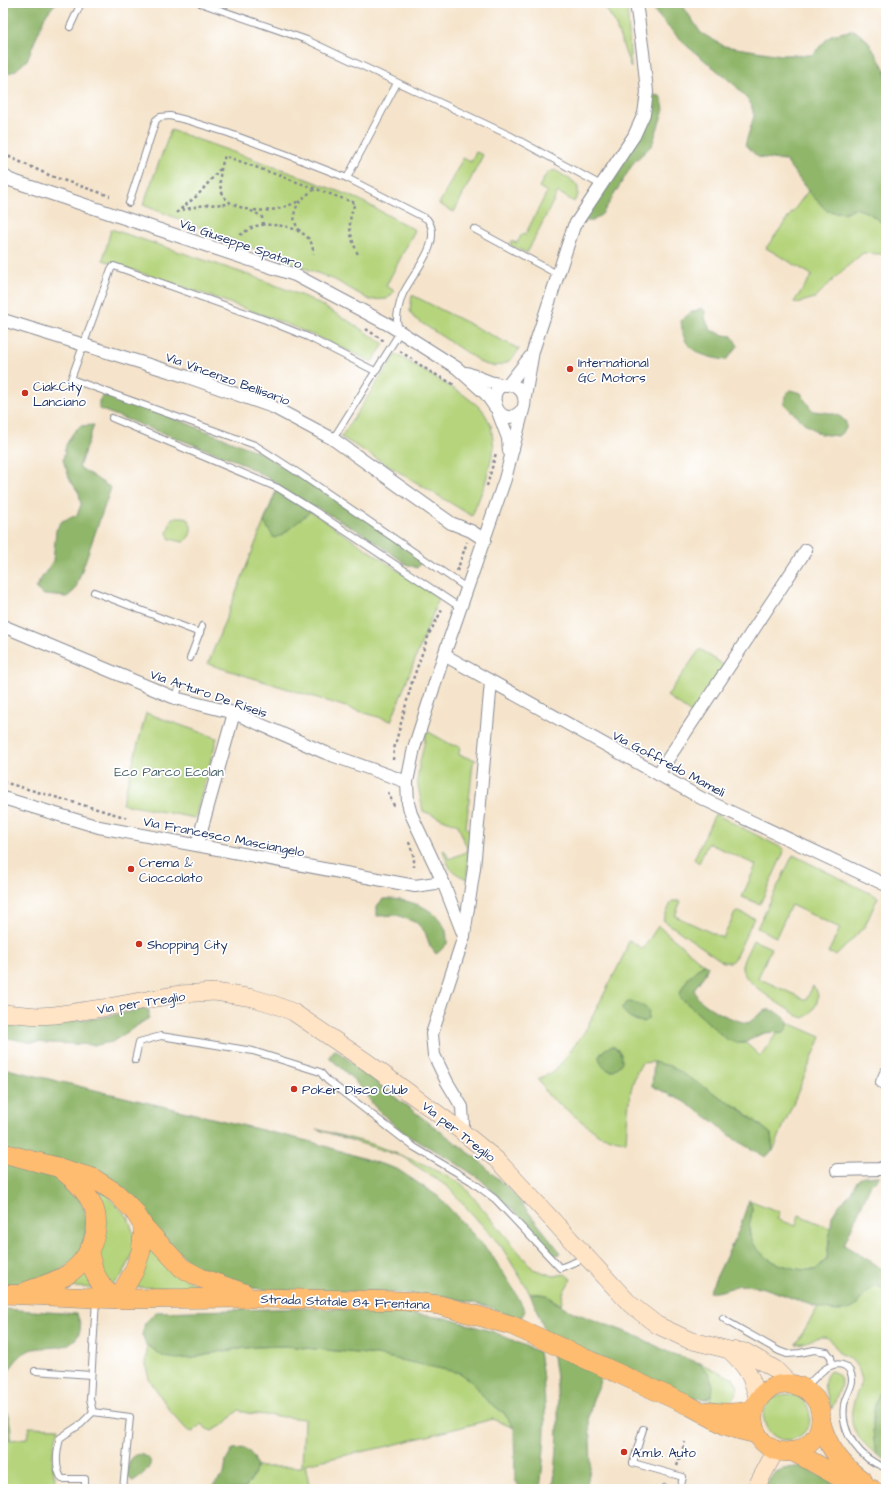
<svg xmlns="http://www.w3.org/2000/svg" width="889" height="1492" viewBox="0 0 889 1492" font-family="'Architects Daughter',sans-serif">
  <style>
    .green { fill: #b5d47b; stroke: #68826c }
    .forest { fill: #90b66b; stroke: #567264 }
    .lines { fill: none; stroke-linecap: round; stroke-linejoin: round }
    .lane-casing { stroke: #888a94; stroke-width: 8 }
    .street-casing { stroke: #888a94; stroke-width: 14 }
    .secondary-casing { stroke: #888a94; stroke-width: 18 }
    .primary-casing { stroke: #888a94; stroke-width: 20 }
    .path { stroke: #888a94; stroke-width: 2.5; stroke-dasharray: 3 3; stroke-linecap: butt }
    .lane { stroke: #fff; stroke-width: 6 }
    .street { stroke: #fff; stroke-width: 12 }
    .secondary { stroke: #ffe4c6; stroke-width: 17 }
    .primary { stroke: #febc70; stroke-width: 19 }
    .poi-dot { fill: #c8321e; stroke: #fff; stroke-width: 1.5 }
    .labels { text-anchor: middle; stroke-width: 3.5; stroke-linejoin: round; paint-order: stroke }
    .street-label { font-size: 13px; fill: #1b2f5e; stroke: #fff }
    .poi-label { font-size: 13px; fill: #1b2f5e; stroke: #fff; text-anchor: start }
    .park-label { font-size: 13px; fill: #496167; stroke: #fff }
  </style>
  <rect width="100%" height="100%" fill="#fff"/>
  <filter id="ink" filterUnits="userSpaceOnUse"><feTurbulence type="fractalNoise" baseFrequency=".025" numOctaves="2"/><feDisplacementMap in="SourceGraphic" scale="8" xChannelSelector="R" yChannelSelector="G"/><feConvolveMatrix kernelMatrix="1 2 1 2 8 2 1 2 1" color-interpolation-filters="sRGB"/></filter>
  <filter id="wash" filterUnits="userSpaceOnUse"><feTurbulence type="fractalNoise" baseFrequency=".012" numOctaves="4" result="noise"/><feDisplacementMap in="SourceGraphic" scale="16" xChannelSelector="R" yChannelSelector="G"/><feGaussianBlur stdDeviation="0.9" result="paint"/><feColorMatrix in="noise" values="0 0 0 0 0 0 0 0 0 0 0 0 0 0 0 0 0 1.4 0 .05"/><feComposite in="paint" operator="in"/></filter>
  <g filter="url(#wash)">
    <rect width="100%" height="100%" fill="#f5e4cb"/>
    <g class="green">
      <path d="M602 3H627L631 68 614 21Z"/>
      <path d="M171 130 278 168 358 199 415 230 386 286 395 291 387 299 370 300 335 280 143 205Z"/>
      <path d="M476 152 483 155 454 212 439 204 463 158 471 162Z"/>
      <path d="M555 170 574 182 578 187V195L574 202 558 192 527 253 510 245 511 241 517 243 522 234 525 235 547 192 539 187 547 173Z"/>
      <path d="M808 191C824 207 830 219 855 208L869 213 886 226V257L881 254 863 253 842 271 815 298 797 303 794 302 812 275 766 248Z"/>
      <path d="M111 229 255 277 310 299 347 320 384 344 372 362C286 319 194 291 103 260Z"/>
      <path d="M412 295 519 349C512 363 497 370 482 363L414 318 410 311Z"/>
      <path d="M396 354 464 395 482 409 491 425 494 448 485 484 472 516 341 437Z"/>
      <path d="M276 491 310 511 439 598 391 721 208 664Z"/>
      <path d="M176 517H185C194 523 193 537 183 542L170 539 167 533 172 518Z"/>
      <path d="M700 649 726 667 694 715 667 696Z"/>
      <path d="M146 713 217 738 195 818 122 804Z"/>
      <path d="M427 731 452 745 460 746 459 755 476 760 473 763 466 828 470 830 467 879C449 871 449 868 443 850L445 851 449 859 468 851 458 825 423 811 417 781 419 766Z"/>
      <path d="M715 814 784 849 783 854 760 904 742 897 756 865 708 843 699 863 694 859Z"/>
      <path d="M793 855 878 897 865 926 837 955 828 953 840 928 791 905 776 937 757 928Z"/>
      <path d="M672 901H681L675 916 723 938 736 911 754 918 736 956 731 962H723L663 920Z"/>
      <path d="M658 926 704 964C693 971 683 983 679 996L726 1039 735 1043H746L760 1056 777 1033 785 1032 789 1023 821 1037 773 1151 771 1134 741 1109 654 1062 642 1063C627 1086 628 1115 626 1142L599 1135 548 1095 538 1079 553 1072 563 1061 585 1031 623 957 629 940 643 949Z"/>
      <path d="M753 940 771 948 758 978 806 1000 813 986C824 996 814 1012 804 1018L798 1016C785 1007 740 982 742 966 744 957 750 948 753 940Z"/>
      <path d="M316 1129 372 1144 423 1164 462 1184 533 1269 554 1276 565 1274 571 1279 563 1293 561 1305 547 1295 530 1293 501 1246 448 1187 403 1157Z"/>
      <path d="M90 1183 102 1191 128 1217 133 1232 134 1250 128 1265 120 1278 109 1288 98 1273Z"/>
      <path d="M749 1200 780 1212 777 1219 796 1226 799 1215 830 1228 827 1259 815 1270C789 1271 753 1260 749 1230 749 1223 752 1216 752 1209 752 1206 750 1202 749 1200Z"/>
      <path d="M151 1247C168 1270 180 1277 206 1289L131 1287Z"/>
      <path d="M84 1270 95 1288 54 1286Z"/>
      <path d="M876 1285 886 1291V1383C870 1402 872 1430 876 1454 845 1429 847 1415 862 1381 860 1371 856 1363 848 1357 845 1355 841 1354 839 1353 834 1348 834 1338 824 1337 814 1337 806 1344 796 1344L818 1307 830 1310 853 1308 866 1293Z"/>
      <path d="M147 1345 164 1357 194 1358 222 1351 255 1347 285 1346 377 1355 422 1364 460 1373 473 1382 486 1400 504 1413 514 1428 493 1419 389 1446 305 1464 310 1489H244L253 1477 256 1467H302L304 1419 247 1413 239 1410 233 1415 225 1424 212 1431 207 1429 201 1424 193 1432 187 1430 171 1412 149 1379 146 1366Z"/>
      <path d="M697 1362 734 1379 738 1386C732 1410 724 1402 704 1399L712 1396 708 1372Z"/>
      <path d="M830 1371C851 1375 836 1396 832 1409 827 1396 819 1383 830 1371Z"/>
      <circle cx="787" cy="1417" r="23"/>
      <path d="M29 1427 59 1428C52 1451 50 1461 57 1485L3 1488V1441L27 1438Z"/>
    </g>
    <g class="forest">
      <path d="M3 3H58L55 4 45 16 27 60 16 70 3 76Z"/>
      <path d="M650 3H681L701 33 724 46 781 55H812L831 35 854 30 867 40 886 71V226L869 213 855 208 844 213 827 211 808 191 786 161 758 157 745 145 754 116 751 104 736 86 687 46 668 27 651 7Z"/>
      <path d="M653 95 660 96 662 100 664 109 652 145 634 162 603 213 593 221H585L582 218Z"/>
      <path d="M702 308 705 311V318L710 330 724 335 732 336 738 346 726 360C711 358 690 354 684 337 682 332 682 326 681 321L690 313Z"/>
      <path d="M790 390 801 393 806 402 813 411C826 413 837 411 846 422V429L838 436 820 434 803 422 784 404 785 396Z"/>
      <path d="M104 393 156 411 261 453 382 529 419 557 422 561 417 568 406 564 367 536 316 507 282 535 274 538 264 522 279 484 237 461 99 409V401Z"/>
      <path d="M94 425 79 467 111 488 75 590 67 597 44 595 36 589 39 582 53 561 56 530 62 521 77 515 81 505 79 493 70 480 63 460 66 445 73 433 80 426Z"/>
      <path d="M383 899C406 898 438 907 446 931 447 935 447 940 447 944L440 951 436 954 430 946 425 932 417 923 397 915 377 916V906Z"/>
      <path d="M704 964 708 966 705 974 694 989C695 992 696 995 698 998 708 1009 733 1021 748 1023 753 1020 761 1012 767 1010 775 1009 785 1017 789 1023L785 1032C779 1033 771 1032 765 1033 747 1038 747 1049 726 1039L679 996C683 983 693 971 704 964Z"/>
      <path d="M628 1002C636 1002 643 1005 649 1010L648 1019 643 1022C634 1021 627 1017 622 1009V1007Z"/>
      <path d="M143 1009 149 1010V1018L112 1042 97 1045 28 1042 3 1037V1024H41L99 1018Z"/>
      <path d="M612 1046C620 1050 622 1054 622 1062L618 1067 612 1071C604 1070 600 1064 599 1056L605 1049Z"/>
      <path d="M335 1049 400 1101 476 1158 514 1194 561 1253 558 1255 551 1254 544 1248 538 1237 520 1217 480 1179 445 1156 410 1137 393 1124 375 1107 355 1081 329 1057Z"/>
      <path d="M654 1062 670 1066 740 1109 771 1134 773 1151 765 1157 764 1156 737 1141 713 1121 683 1101 652 1086Z"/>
      <path d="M3 1068 312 1142 397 1169 439 1197 491 1254 516 1293 525 1311 521 1318 506 1314 490 1307 443 1296 379 1292 274 1291 231 1285 206 1279 130 1204 3 1150Z"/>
      <path d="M3 1162 35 1169 61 1179 73 1187 85 1210 86 1232 79 1256 62 1270 31 1283 3 1285Z"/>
      <path d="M863 1176H880L870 1186 844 1245 875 1264 886 1273V1291L876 1285C872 1288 868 1291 865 1295 861 1298 857 1306 853 1308 831 1321 778 1288 753 1286 748 1285 739 1285 735 1286 725 1290 719 1293 709 1292L739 1230 749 1200C750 1202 752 1206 752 1209 752 1216 749 1223 749 1230 753 1260 789 1271 815 1270L827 1259 832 1216 840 1204 850 1194 856 1182Z"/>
      <path d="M530 1293 547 1295 555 1302 575 1313 637 1336 670 1353 697 1362 708 1372 713 1386 712 1396 704 1399 692 1397 546 1334Z"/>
      <path d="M309 1308 388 1311 446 1318 494 1332 539 1352C548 1401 546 1440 540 1489H521L515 1480 514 1428 504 1413 486 1400 473 1382 460 1373 377 1355 285 1346 255 1347 222 1351 194 1358 177 1359 164 1357 147 1345 142 1335 145 1323 156 1312Z"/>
      <path d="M3 1309 77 1314C80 1323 83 1328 77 1337 65 1353 44 1344 28 1351 15 1357 10 1370 3 1382Z"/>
      <path d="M552 1352 601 1376 600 1384 593 1399 589 1416 591 1464 586 1489H553C559 1440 561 1400 552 1352Z"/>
      <path d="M886 1383V1460L876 1454C872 1430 869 1403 886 1383Z"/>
      <path d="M3 1394C4 1410 14 1424 10 1440L3 1441Z"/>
      <path d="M245 1448C263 1463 257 1473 244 1489H210L224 1474 226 1461 233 1449Z"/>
      <path d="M140 1454C162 1460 144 1474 133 1481L131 1480 127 1474C128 1465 129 1456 140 1454Z"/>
      <path d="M802 1466 845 1489H763C773 1469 780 1469 802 1466Z"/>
    </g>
  </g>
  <g filter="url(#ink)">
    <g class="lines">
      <defs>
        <g id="lane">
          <path d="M200 3 307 40 509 135 601 185"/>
          <path d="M70 27 81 3"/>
          <path d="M347 178 397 83"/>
          <path d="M129 203 156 120 160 117 170 116 186 120 228 133 288 155 347 178 427 219C445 242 411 274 402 296 400 302 397 313 397 320 397 324 399 328 400 332L333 439"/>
          <path d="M474 229 557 274"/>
          <path d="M375 371 308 337 266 320 114 266 111 269 71 379 255 445 300 474 468 589"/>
          <path d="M112 418 278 488 315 511 461 608"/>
          <path d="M94 592 200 633"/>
          <path d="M190 658 202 626"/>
          <path d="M175 698 179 688"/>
          <path d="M135 1060 139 1042 161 1036 253 1051 320 1072 327 1080 414 1147 471 1181 495 1199 560 1268 585 1258"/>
          <path d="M96 1300 90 1399 93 1412 130 1417 123 1489"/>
          <path d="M723 1318 728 1322 779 1351 787 1354 800 1353 814 1350 827 1352 831 1357 832 1365"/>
          <path d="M35 1371 91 1375"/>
          <path d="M805 1388C814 1379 830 1358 845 1366 849 1368 852 1374 852 1379 853 1387 845 1396 844 1405 840 1433 860 1459 886 1468"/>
          <path d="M643 1429 633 1463 683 1477 680 1489"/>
          <path d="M665 1488 667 1489"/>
          <path d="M85 1489V1479H62C54 1467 57 1451 60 1438L81 1424 93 1412"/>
        </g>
        <g id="street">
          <path d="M3 175 10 180 295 275 391 326 457 368 486 394 495 407"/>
          <path d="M3 320 188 377 273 407 333 439 451 523 471 531 485 540"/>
          <path d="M467 373 490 382 506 386"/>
          <path d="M508 385 530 357"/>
          <path d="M525 397 533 351 574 226 634 136 644 114 647 92 643 52 636 3"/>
          <path d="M498 412 508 438 509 451"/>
          <path d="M3 626 175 698 234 713 326 753 407 782"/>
          <path d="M444 655 701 798 886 885"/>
          <path d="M658 774 806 550"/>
          <path d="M3 798 99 827 415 886 443 882"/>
          <path d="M197 845 234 713"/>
          <path d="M464 935 474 868 491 682"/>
          <path d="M882 1082 886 1073"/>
          <path d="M460 1130 463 1124 462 1107 447 1082 434 1055 432 1034 464 936 443 882 411 814 408 803 407 782 414 748 444 655 505 479 524 406C526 397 522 387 511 385 481 381 497 436 522 410"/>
          <path d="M837 1170 880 1169 886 1167"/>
        </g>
        <g id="secondary">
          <path d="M3 1013 38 1016 55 1015 102 1008 179 994 215 992 253 998 273 1004 293 1012 367 1062 460 1130 497 1160 630 1304 657 1325 689 1340 729 1350 746 1352 775 1369 790 1384"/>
          <path d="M729 1350C748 1368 752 1376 758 1401"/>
          <path d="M755 1489 776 1450"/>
        </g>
        <g id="primary">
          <path d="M3 1153 57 1167 93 1178 116 1193 134 1211 144 1227 182 1268 201 1278 244 1293"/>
          <path d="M89 1253 94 1272 102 1286 118 1299"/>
          <path d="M25 1292C38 1287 53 1283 65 1276 86 1264 103 1233 94 1208 88 1193 76 1181 63 1171"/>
          <path d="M3 1294 118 1299 256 1298 405 1301 439 1305 511 1325 690 1406 725 1425 740 1430 757 1434"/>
          <path d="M118 1299 134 1271 141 1251 144 1227"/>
          <circle cx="787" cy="1418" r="34"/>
          <path d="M707 1411C723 1414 739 1414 754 1409"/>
          <path d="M821 1422C827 1446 842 1466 863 1481"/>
          <path d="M791 1451C818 1463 842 1482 872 1489"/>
        </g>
      </defs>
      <use href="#lane" class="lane-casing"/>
      <use href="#street" class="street-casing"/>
      <use href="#secondary" class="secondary-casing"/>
      <use href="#primary" class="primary-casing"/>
      <g class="path">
        <path d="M3 154 51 176 110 196"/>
        <path d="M280 176 282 170"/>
        <path d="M182 210 204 205 230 204"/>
        <path d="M254 210C270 212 284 208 299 201"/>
        <path d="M176 213 198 195 220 169"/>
        <path d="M263 225 262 217C253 210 243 209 233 204 215 196 219 171 225 156L355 203C346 224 350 236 359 257"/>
        <path d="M300 231C286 214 300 197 316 189"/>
        <path d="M240 235C245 232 250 228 256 226 272 222 307 227 312 245 313 248 313 252 313 254"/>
        <path d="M366 329 384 341"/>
        <path d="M400 351 429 371 455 385"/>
        <path d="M487 486 496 453"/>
        <path d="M457 571 467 542"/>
        <path d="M393 760 394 749 412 682 429 634 443 608"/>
        <path d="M3 782 128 818"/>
        <path d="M388 792 395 808"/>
        <path d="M409 842 414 857V867"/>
        <path d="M677 1466 685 1442"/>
      </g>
      <use href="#lane" class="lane"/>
      <use href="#street" class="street"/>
      <use href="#secondary" class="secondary"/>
      <use href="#primary" class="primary"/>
    </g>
  </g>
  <g class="poi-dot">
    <circle cx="570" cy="369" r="4"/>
    <circle cx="25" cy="393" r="4"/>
    <circle cx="131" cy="869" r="4"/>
    <circle cx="139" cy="944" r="4"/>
    <circle cx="294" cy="1089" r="4"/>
    <circle cx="624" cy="1452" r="4"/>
  </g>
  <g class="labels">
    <g class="street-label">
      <text transform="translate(241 243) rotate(19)" y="5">Via Giuseppe Spataro</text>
      <text transform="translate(228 378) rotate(20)" y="5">Via Vincenzo Bellisario</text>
      <text transform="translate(209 693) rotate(19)" y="5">Via Arturo De Riseis</text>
      <text transform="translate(669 763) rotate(28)" y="5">Via Goffredo Mameli</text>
      <text transform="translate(224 836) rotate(11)" y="5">Via Francesco Masciangelo</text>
      <text transform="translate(141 1002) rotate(-9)" y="5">Via per Treglio</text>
      <text transform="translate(459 1131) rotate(38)" y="5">Via per Treglio</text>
      <text transform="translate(345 1301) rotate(2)" y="5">Strada Statale 84 Frentana</text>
    </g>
    <g class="poi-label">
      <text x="578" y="367">International<tspan x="578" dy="15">GC Motors</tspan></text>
      <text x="33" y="391">CiakCity<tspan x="33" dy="15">Lanciano</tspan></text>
      <text x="139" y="867">Crema &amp;<tspan x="139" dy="15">Cioccolato</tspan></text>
      <text x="147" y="949">Shopping City</text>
      <text x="302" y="1094">Poker Disco Club</text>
      <text x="632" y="1457">A.m.b. Auto</text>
    </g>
    <g class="park-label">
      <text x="169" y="776">Eco Parco Ecolan</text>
    </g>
  </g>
  <rect width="889" height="1492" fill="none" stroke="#fff" stroke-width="16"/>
</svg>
